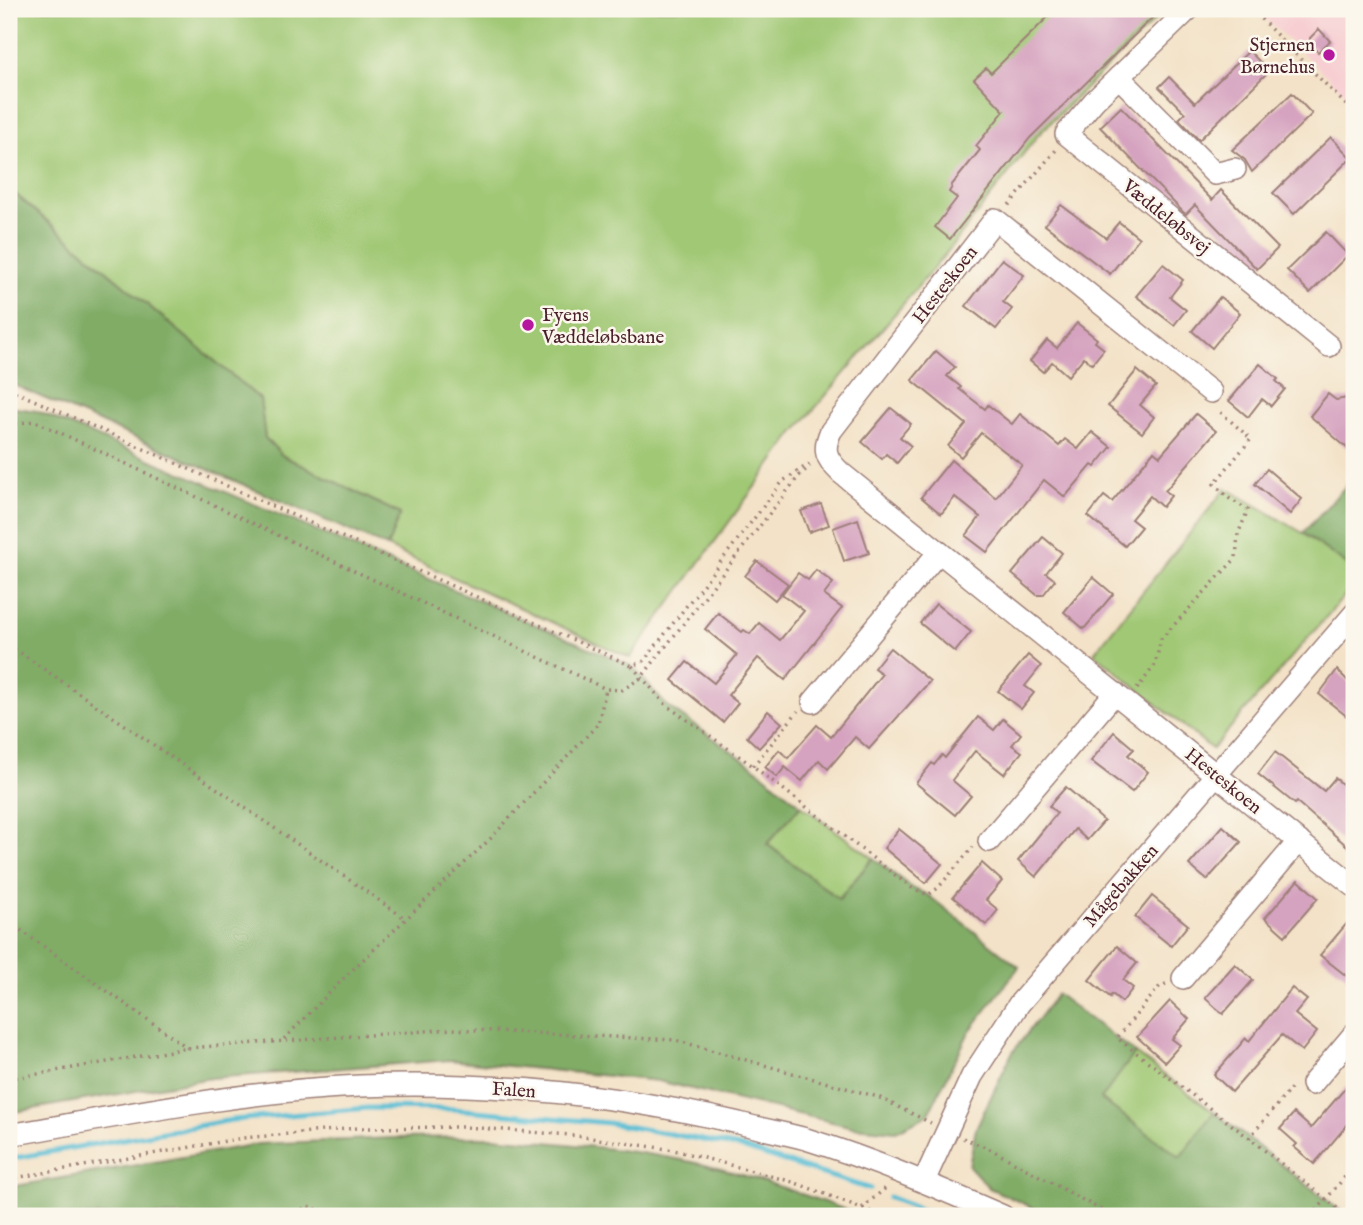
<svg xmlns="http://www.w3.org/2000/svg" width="1363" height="1225" viewBox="0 0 1363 1225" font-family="'IM FELL English',serif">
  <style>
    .built { fill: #f7cfd3 }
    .green { fill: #a0c874; stroke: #757450; stroke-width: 2 }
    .forest { fill: #80ac66; stroke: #656648; stroke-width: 2 }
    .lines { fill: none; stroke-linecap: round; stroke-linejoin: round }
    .stream { stroke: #56bdd4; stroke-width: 5 }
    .building { fill: #d5a2bf }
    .minor-casing { stroke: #9e8079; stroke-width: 24 }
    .path { stroke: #9e8079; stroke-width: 3.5; stroke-dasharray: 2 5; stroke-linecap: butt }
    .minor { stroke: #fff; stroke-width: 21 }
    .poi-dot { fill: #b5179e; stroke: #fbf7ec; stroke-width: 2.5 }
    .labels { text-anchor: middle; stroke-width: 5; stroke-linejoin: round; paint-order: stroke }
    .poi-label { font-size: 19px; fill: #4a1f2b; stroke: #fbf7ec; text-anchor: end }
    .street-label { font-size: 19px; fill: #4a1f2b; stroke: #fbf7ec }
  </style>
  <rect width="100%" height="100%" fill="#fbf7ec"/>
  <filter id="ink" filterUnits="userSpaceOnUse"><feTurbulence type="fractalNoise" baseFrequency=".0143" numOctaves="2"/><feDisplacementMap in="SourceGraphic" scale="14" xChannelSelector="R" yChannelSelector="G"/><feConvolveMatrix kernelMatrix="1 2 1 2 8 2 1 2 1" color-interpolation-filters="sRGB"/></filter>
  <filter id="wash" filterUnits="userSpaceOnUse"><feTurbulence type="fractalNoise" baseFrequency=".00686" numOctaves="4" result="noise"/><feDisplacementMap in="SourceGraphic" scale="28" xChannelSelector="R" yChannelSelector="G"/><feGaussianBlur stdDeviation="1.57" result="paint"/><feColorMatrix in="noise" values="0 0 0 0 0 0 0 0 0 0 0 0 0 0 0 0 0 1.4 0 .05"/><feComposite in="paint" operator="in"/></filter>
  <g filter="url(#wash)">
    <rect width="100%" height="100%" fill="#f3e2c7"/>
    <path class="built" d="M1255 9H1354V101Z"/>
    <g class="green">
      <path d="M9 9H1166L1038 135 948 251 794 433 630 658 387 547 400 514 283 456 265 438 260 399 9 189Z"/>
      <path d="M1226 488 1303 533 1354 570V585L1212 749 1094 653Z"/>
      <path d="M801 805 873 858 839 899 767 844Z"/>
      <path d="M1135 1053 1214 1112 1180 1157 1100 1099Z"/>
    </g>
    <g class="forest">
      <path d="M9 189 260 399 265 438 283 456 400 514 387 547 9 383Z"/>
      <path d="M9 407 37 411 632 666 666 705 753 766 801 805 767 844 839 899 873 858 912 888 928 895 1019 967 969 1032 928 1115 896 1131 853 1127 658 1081 450 1060 211 1078 9 1113Z"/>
      <path d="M1354 477V570L1303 533Z"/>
      <path d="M1057 994 1135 1053 1101 1099 1180 1157 1214 1112 1347 1216H1051L989 1188 969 1166 976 1128 1012 1053Z"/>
      <path d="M494 1137C564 1144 636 1149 705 1165 759 1178 811 1197 862 1216H9V1187L258 1144 392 1138Z"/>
    </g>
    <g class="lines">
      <g class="stream">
        <path d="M9 1159 232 1120 368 1108 453 1109 608 1123 671 1134 739 1147 870 1189"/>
        <path d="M889 1197 936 1216"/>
      </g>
    </g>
    <g id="blocks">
      <g class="building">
        <path d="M1056 9H1161L1030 138 950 239 935 227 957 198 949 192 952 187 951 186 980 150 976 146 1004 111 974 79 986 68 991 73Z"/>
        <path d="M1319 29 1330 41 1318 52 1310 44V38Z"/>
        <path d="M1249 51 1269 71 1199 140 1179 119 1185 113 1159 87 1169 77 1195 103Z"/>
        <path d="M1292 93 1312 114 1252 172 1245 160 1232 150Z"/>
        <path d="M1121 107 1212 200 1221 190 1278 248 1257 269 1195 205 1186 214 1184 213 1100 127Z"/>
        <path d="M1331 137 1351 158 1294 214 1273 193Z"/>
        <path d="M1061 205 1106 238 1119 222 1139 238 1110 274 1045 225Z"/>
        <path d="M1326 232 1348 255 1310 293 1287 270Z"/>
        <path d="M1002 259 1024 275 1003 302 1012 309 996 329 966 306Z"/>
        <path d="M1163 264 1183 280 1170 297 1186 310 1174 325 1136 296Z"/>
        <path d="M1220 297 1240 313 1212 348 1192 331Z"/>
        <path d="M1077 323 1097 339 1095 342 1104 349 1092 364 1084 357 1068 376 1052 362 1043 372 1030 361 1047 340 1057 348Z"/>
        <path d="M936 351 955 367 947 376 961 387 959 389 985 409 988 405 1012 424 1020 414 1059 446 1065 439 1078 449 1092 432 1111 447 1095 467 1092 465 1065 497 1044 480 987 552 966 536 980 517 955 497 941 514 921 497 951 460 996 498 1022 465 981 433 961 457 948 446 966 424 912 380Z"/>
        <path d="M1260 364 1278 379 1276 381 1285 389 1271 406 1262 399 1248 417 1229 401Z"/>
        <path d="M1137 370 1156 386 1140 405 1154 417 1142 433 1108 406Z"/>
        <path d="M1328 394 1336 400 1354 397V454L1310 416Z"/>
        <path d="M891 408 911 424 900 437 911 446 897 463 886 454 882 459 862 442Z"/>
        <path d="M1196 414 1216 431 1165 491 1171 496 1162 507 1150 496 1131 519 1141 527 1125 546 1088 516 1104 496 1112 502 1154 451 1160 456Z"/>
        <path d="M1267 469 1302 499 1290 514 1255 484Z"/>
        <path d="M821 504 829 525 809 532 801 511Z"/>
        <path d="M858 519 869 553 844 561 833 528Z"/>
        <path d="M1043 537 1062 553 1046 573 1055 580 1043 595H1037L1012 574Z"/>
        <path d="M757 561 788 584 775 600 745 576Z"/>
        <path d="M816 570 833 583 824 595 842 608 785 680 758 658 728 695 738 703 723 722 672 680 687 662 714 683 737 655 705 629 718 613 742 632 744 630 750 634 759 623 780 640 804 611 782 594 798 573 808 580Z"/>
        <path d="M1093 577 1113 594 1084 629 1064 612Z"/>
        <path d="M936 604 971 632 955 652 920 623Z"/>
        <path d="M890 648 930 681 869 749 855 737 828 769 819 760 802 781 785 767 777 777 765 767 779 750 788 758 817 725 831 737 882 674 874 668Z"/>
        <path d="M1028 655 1041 666 1025 686 1034 693 1021 709 998 691Z"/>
        <path d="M1337 670 1354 687V722L1319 694Z"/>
        <path d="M768 711 782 723 759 748 747 737Z"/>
        <path d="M978 717 994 730 1003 719 1021 734 1012 745 1022 752 1004 774 975 751 952 780 971 796 955 815 916 783 932 763 934 765 942 755 945 758Z"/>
        <path d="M1114 732 1134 749 1128 755 1148 772 1132 792 1091 761Z"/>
        <path d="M1275 752 1324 791 1335 778 1354 794V799L1347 808 1354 814V852L1297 802 1295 804 1258 774Z"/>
        <path d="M1066 787 1104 821 1087 840 1075 829 1036 877 1018 861 1057 813 1049 806Z"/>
        <path d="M1223 826 1241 842 1207 880 1189 865Z"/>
        <path d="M899 829 942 864 926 883 884 848Z"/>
        <path d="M982 863 1002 881 986 900 998 910 986 925 953 897Z"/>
        <path d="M1298 880 1318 898 1285 936 1265 918Z"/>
        <path d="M1152 896 1188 925 1171 946 1135 917Z"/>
        <path d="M1354 915V982L1320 955Z"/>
        <path d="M1117 946 1137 963 1123 980 1133 988 1122 1002 1112 994 1110 997 1089 980Z"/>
        <path d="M1235 964 1253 980 1223 1014 1205 998Z"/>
        <path d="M1292 988 1307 1000 1295 1014 1317 1032 1302 1051 1282 1035 1232 1092 1214 1075 1246 1038 1249 1041Z"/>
        <path d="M1170 1001 1189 1019 1172 1039 1180 1045 1165 1062 1137 1037Z"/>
        <path d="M1354 1078V1117L1314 1164 1294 1147 1297 1144 1280 1129 1294 1113 1311 1128Z"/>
      </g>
    </g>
  </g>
  <g filter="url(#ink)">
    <use href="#blocks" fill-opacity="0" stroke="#9e8079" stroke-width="2"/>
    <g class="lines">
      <defs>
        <g id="minor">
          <path d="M1189 9 1094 101 1066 134 1329 346"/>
          <path d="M1119 77 1215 174 1235 169"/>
          <path d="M1211 392 995 219 831 431C822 450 826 459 841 473L1354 886"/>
          <path d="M813 702 939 552"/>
          <path d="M989 841 1115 693"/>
          <path d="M1183 978 1299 841"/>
          <path d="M1312 1084 1354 1034"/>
          <path d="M9 1135C125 1115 242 1091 360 1086 488 1081 615 1094 739 1123 761 1129 784 1133 806 1139 874 1160 939 1188 1003 1216"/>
          <path d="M924 1181 972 1076 1019 1004 1354 614"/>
        </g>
      </defs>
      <use href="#minor" class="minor-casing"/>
      <g class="path">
        <path d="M1251 9 1354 113"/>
        <path d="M1009 205 1056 150"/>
        <path d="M9 389 632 666 644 661 783 481 809 464"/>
        <path d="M9 424 35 421 606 689 622 690 641 678 799 476 810 466"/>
        <path d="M9 645 406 919"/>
        <path d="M632 666 666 705 753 766 912 888 928 895 938 888 973 847"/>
        <path d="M1137 689 1155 665 1161 639 1236 558 1238 534 1248 510 1230 499 1214 484 1251 439 1217 409"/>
        <path d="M753 766 798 711"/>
        <path d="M9 922 188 1048"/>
        <path d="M1166 984 1160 986 1117 1038 1249 1138 1347 1216"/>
        <path d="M284 1039 348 974 490 839 598 724 606 689"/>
        <path d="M9 1079 188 1048 453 1029 675 1040 878 1097 931 1123"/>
        <path d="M963 1138 990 1149 1112 1216"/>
        <path d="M1249 1138 1293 1086"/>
        <path d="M9 1179 243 1138 358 1128 465 1127 570 1135 674 1150 793 1182 883 1216"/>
        <path d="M862 1208 887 1187"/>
        <path d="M282 1216 308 1207 346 1216"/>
        <path d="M1312 1216 1354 1166"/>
      </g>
      <use href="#minor" class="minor"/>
    </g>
  </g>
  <g class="poi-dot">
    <circle cx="1329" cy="55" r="7"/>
    <circle cx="528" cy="325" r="7"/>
  </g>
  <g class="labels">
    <g class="poi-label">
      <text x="1315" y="51">Stjernen<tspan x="1315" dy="22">Børnehus</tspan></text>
      <text x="542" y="321" text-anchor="start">Fyens<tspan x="542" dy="22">Væddeløbsbane</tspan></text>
    </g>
    <g class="street-label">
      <text transform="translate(1167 216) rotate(39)" y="7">Væddeløbsvej</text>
      <text transform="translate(944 284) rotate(-52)" y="7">Hesteskoen</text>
      <text transform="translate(1224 780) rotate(39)" y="7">Hesteskoen</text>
      <text transform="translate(1120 885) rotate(-49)" y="7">Mågebakken</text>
      <text transform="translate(514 1089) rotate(4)" y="7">Falen</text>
    </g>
  </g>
  <rect width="1363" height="1225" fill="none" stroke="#fbf7ec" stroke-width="35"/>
</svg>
